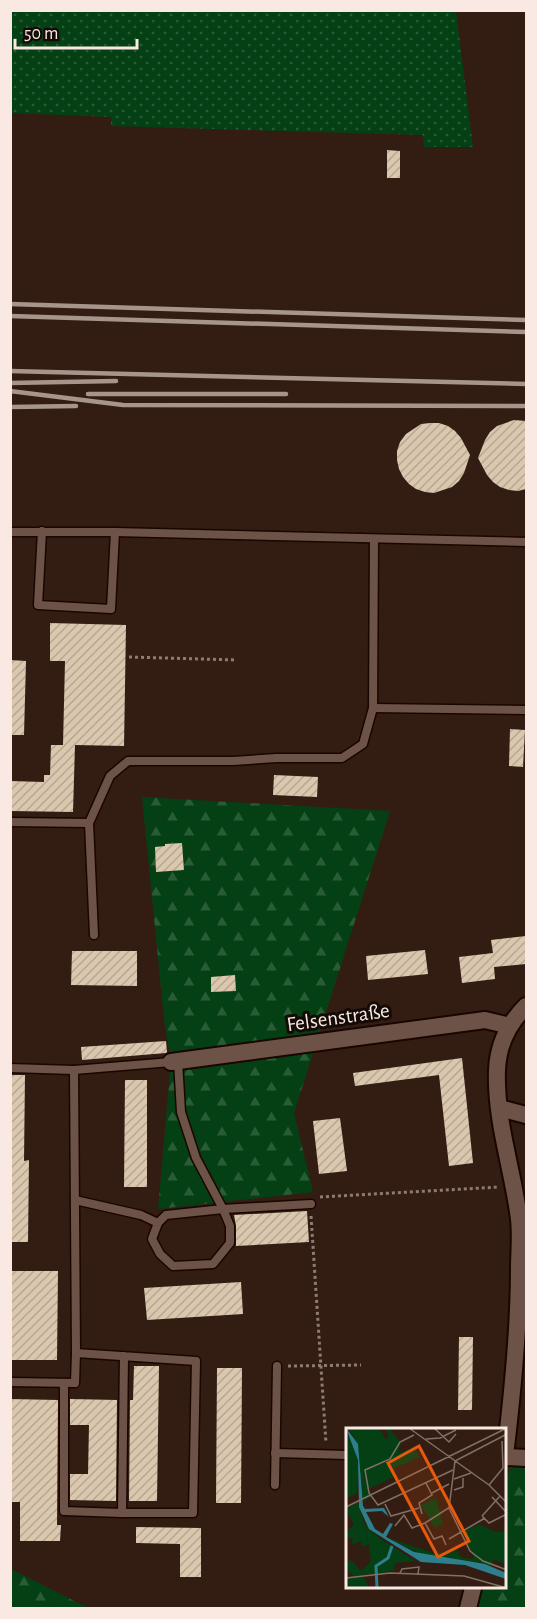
<svg xmlns="http://www.w3.org/2000/svg" width="537" height="1619" viewBox="0 0 537 1619" font-family="'Alegreya Sans',sans-serif">
  <style>
    .grass { fill: url(#grass-dots) }
    .forest { fill: url(#forest-firs) }
    .building { fill: url(#building-hatch) }
    .lines { fill: none; stroke-linecap: round; stroke-linejoin: round }
    .lane-casing { stroke: #1a0601; stroke-width: 11 }
    .street-casing { stroke: #1a0601; stroke-width: 20 }
    .path { stroke: #8e7b72; stroke-width: 3; stroke-dasharray: 3 3; stroke-linecap: butt }
    .lane { stroke: #6d5347; stroke-width: 8 }
    .street { stroke: #6d5347; stroke-width: 16 }
    .rail { stroke: #a7958c; stroke-width: 4.5 }
    .labels { text-anchor: middle; stroke-width: 6; stroke-linejoin: round; paint-order: stroke }
    .street-label { font-size: 21px; fill: #f9e9e2; stroke: #140a06 }
    .inset-river { fill: none; stroke: #2e7f8e; stroke-width: 3 }
    .inset-road { fill: none; stroke: #826f65; stroke-width: 1.5 }
    .view { fill: #e8590c; fill-opacity: 0.15; stroke: #e8590c; stroke-width: 3 }
    .inset-edge { fill: none; stroke: #f9e9e2; stroke-width: 3 }
  </style>
  <defs>
    <pattern id="grass-dots" width="8" height="8" patternUnits="userSpaceOnUse" patternTransform="scale(1.5)"><rect width="8" height="8" fill="#044014"/><path d="M2 2h.1M6 6h.1" fill="none" stroke="#295c36" stroke-width="1.8" stroke-linecap="round"/></pattern>
    <pattern id="forest-firs" width="22" height="20" patternUnits="userSpaceOnUse" patternTransform="scale(1.5)"><rect width="22" height="20" fill="#044014"/><path d="M5 1l3.5 6h-7zM16 11l3.5 6h-7z" fill="#295c36"/></pattern>
    <pattern id="building-hatch" width="6" height="6" patternUnits="userSpaceOnUse" patternTransform="scale(1.5)"><rect width="6" height="6" fill="#dac7ae"/><path d="M-1 1l2-2M0 6l6-6M5 7l2-2" fill="none" stroke="#b6a794"/></pattern>
  </defs>
  <rect width="100%" height="100%" fill="#331d12"/>
  <path class="grass" d="M11 10 453 11H456L473 147H424L423 135 111 126V117L11 113Z"/>
  <g class="forest">
    <path d="M142 797 390 811 294 1113 313 1192 158 1209 171 1062 164 1019Z"/>
    <path d="M511 1462H526V1608H477L482 1588H506V1484Z"/>
    <path d="M10 1569H11L88 1608H11Z"/>
  </g>
  <g class="building">
    <path d="M387 150 400 151V178H387Z"/>
    <path d="M514 420 526 421V489L518 491 509 490 500 487 493 482 487 475 478 458 485 440 490 432 497 426Z"/>
    <path d="M430 423H439L448 426 455 431 461 438 470 455 464 473 459 481 452 487 434 493 425 492 416 489 409 484 403 477 399 469 397 460V451L400 442 406 434 421 424Z"/>
    <path d="M50 623 126 625 124 746 75 745 73 812 10 811V781L44 782V775H50L51 745H63L65 661H50Z"/>
    <path d="M10 660 26 661 24 735H10Z"/>
    <path d="M510 729 525 730 523 767 509 766Z"/>
    <path d="M274 775 318 777 317 797 273 795Z"/>
    <path d="M182 843 184 870 156 872 155 847 165 846V844Z"/>
    <path d="M526 936V964L494 967 495 979 462 983 459 957 493 953 491 940Z"/>
    <path d="M425 950 428 974 368 980 366 956Z"/>
    <path d="M72 951H137V986L71 985Z"/>
    <path d="M235 975 236 991 211 992V977Z"/>
    <path d="M166 1041 167 1052 166 1053 82 1060 81 1047Z"/>
    <path d="M462 1058 473 1163 449 1166 439 1075 355 1086 353 1073Z"/>
    <path d="M10 1075H25L24 1161 29 1160 28 1242H10Z"/>
    <path d="M125 1080H147V1187H124Z"/>
    <path d="M340 1118 347 1171 319 1174 313 1121Z"/>
    <path d="M307 1211 309 1242 236 1246V1226L234 1215Z"/>
    <path d="M10 1271H58L57 1360H10Z"/>
    <path d="M241 1282 243 1314 147 1320 144 1288Z"/>
    <path d="M459 1337H473L472 1410H458Z"/>
    <path d="M134 1366H159L157 1501H129L130 1400H133Z"/>
    <path d="M217 1368H242L241 1503H216Z"/>
    <path d="M10 1399 58 1400 57 1525H61L60 1541H20V1502H10Z"/>
    <path d="M70 1399 117 1400 116 1501H114L70 1500V1474H88L89 1425H70Z"/>
    <path d="M136 1527 201 1528V1577H180V1544L136 1543Z"/>
  </g>
  <g class="lines">
    <defs>
      <g id="lane">
        <path d="M42 531 38 605 111 609 115 532"/>
        <path d="M10 532H115L526 542"/>
        <path d="M373 708 526 710"/>
        <path d="M10 822 89 823"/>
        <path d="M94 935 89 823 110 776 128 761H233L276 758H342L363 744 373 708 374 539"/>
        <path d="M178 1061 181 1112 196 1158 223 1209 311 1204"/>
        <path d="M10 1068 74 1070"/>
        <path d="M75 1200 141 1215 158 1223"/>
        <path d="M223 1209 230 1226V1243L213 1264 173 1266 160 1254 152 1239 158 1223 166 1215Z"/>
        <path d="M124 1356 122 1513H193L196 1361 76 1353 74 1070 171 1062"/>
        <path d="M10 1382 75 1383 76 1353"/>
        <path d="M64 1383V1511L122 1513"/>
        <path d="M275 1453 348 1455"/>
        <path d="M275 1485 277 1366"/>
      </g>
      <g id="street">
        <path d="M171 1062 485 1020 510 1026"/>
        <path d="M499 1108 526 1115"/>
        <path d="M506 1447C513 1388 519 1329 519 1269 519 1253 521 1236 519 1219 513 1170 495 1120 497 1070 498 1044 508 1024 526 1006"/>
        <path d="M506 1457 526 1458"/>
        <path d="M468 1608 473 1588"/>
      </g>
    </defs>
    <use href="#lane" class="lane-casing"/>
    <use href="#street" class="street-casing"/>
    <g class="path">
      <path d="M129 657 236 660"/>
      <path d="M320 1197 499 1187"/>
      <path d="M311 1216 326 1443"/>
      <path d="M288 1366 361 1365"/>
    </g>
    <use href="#lane" class="lane"/>
    <use href="#street" class="street"/>
    <g class="rail">
      <path d="M10 304 526 320"/>
      <path d="M10 316 526 332"/>
      <path d="M10 371 526 384"/>
      <path d="M10 383 116 381"/>
      <path d="M10 391 123 405 526 406"/>
      <path d="M88 394H286"/>
      <path d="M10 407 76 406"/>
    </g>
  </g>
  <g class="labels">
    <g class="street-label">
      <text transform="translate(338 1017) rotate(-8)" y="7">Felsenstraße</text>
    </g>
  </g>
  <g transform="translate(346 1428)">
    <rect width="160" height="160" fill="#331d12"/>
    <path d="M2 0H33L40 12 43 7 38 0H43L55 15 53 24 69 21 74 29 46 41 49 48 23 61 25 69 16 74 12 16ZM0 4 9 18 13 41 11 62 0 68ZM20 99 32 109 69 133 49 135 48 142 32 146 7 147 0 142V134L5 132 15 143 25 133Z" fill="#044014"/>
    <path d="M0 43 11 52V65L0 70ZM90 70 97 95 89 100 75 77ZM12 74 18 95 35 110 20 99 22 117 16 119 15 113 5 117 7 110 0 111V104L8 97 0 81ZM133 96 150 104 160 103 159 136 147 131 146 139 77 128 40 109 90 126 110 121 116 130 128 131 117 104ZM7 147H17L23 160H0V150H13Z" fill="#044014"/>
    <path d="M0 0 12 16 17 78 19 81 38 80 43 89 36 83 20 84 29 101 37 106 44 95 47 96 40 109 68 124 139 136 160 145V151L119 137 75 134 23 101 13 79 12 32Z" fill="#2e7f8e"/>
    <path class="inset-river" d="M31 160 30 138 42 130 46 118"/>
    <path class="inset-road" d="M63 0 143 57 161 75M88 0 103 14 110 6M161 6 109 33 103 80 124 123 137 133 161 142M68 7 54 14 44 31 19 42 23 65 32 77 107 42M80 11 94 10 110 2M108 51 125 45M143 57 157 40 156 13M108 62 117 59V50M86 65 103 56M146 69 161 85M39 76 45 88 73 80M0 79 161 0M76 86 73 75 86 67 80 55M136 88 143 95 161 86M136 88 154 68M49 98 58 87 66 100 79 95M103 111 139 90M100 117 96 108 88 111 79 95 104 79M54 145 56 141 73 139 72 146M0 150 44 145 118 148 161 160"/>
    <path class="view" d="M73 18 123 113 92 129 42 35Z"/>
    <rect width="160" height="160" class="inset-edge"/>
  </g>
  <rect width="537" height="1619" fill="none" stroke="#f9e9e2" stroke-width="24"/>
  <path d="M15 39v9h122v-9" fill="none" stroke="#f9e9e2" stroke-width="3"/>
  <text x="24" y="39" font-size="18" fill="#f9e9e2" stroke="#140a06" stroke-width="4.5" paint-order="stroke">50 m</text>
</svg>
